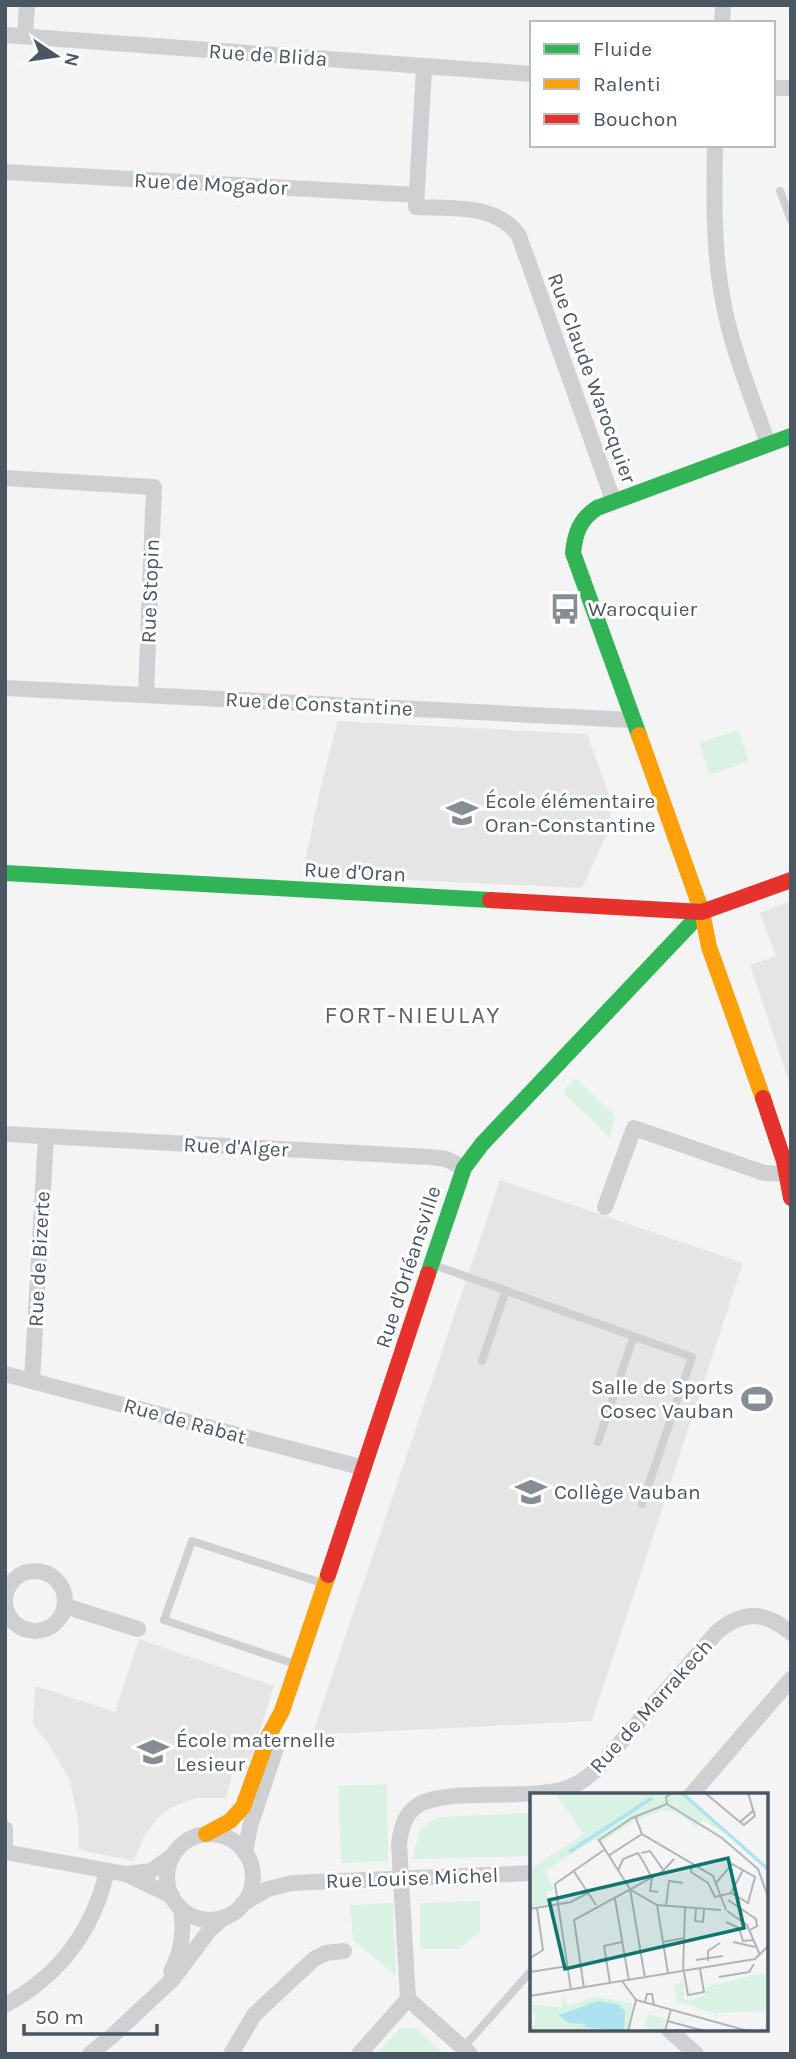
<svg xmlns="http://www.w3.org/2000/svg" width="796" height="2059" viewBox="0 0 796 2059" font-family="Karla,sans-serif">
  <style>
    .education { fill: #e6e5e6 }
    .green { fill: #d9f2e3 }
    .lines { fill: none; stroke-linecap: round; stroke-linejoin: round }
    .lane { stroke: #ced0d2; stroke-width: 8 }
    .street { stroke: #ced0d2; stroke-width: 16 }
    .fast { stroke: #30b455; stroke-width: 16 }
    .slow { stroke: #ff9f0a; stroke-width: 16 }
    .jam { stroke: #e5322d; stroke-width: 16 }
    .labels { text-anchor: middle; stroke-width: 6; stroke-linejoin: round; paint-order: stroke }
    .street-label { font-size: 21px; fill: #4a5661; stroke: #fff }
    .poi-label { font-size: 21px; fill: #4a5661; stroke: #fff; text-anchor: start }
    .quarter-label { font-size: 24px; letter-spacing: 2px; fill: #5f6368; stroke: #fff }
    .inset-river { fill: none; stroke: #aee2f0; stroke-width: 3.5 }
    .inset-road { fill: none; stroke: #b0b5b9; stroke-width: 2 }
    .view { fill: #0f766e; fill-opacity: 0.15; stroke: #0f766e; stroke-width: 3.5 }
    .inset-edge { fill: none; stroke: #4a5661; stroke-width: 3.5 }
  </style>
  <rect width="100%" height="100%" fill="#f4f4f4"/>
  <g class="education">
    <path d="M338 721 587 734 611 800 610 827 582 888 302 875 321 785Z"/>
    <path d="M791 901V1088L750 965 776 956 760 913Z"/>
    <path d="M500 1180 743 1263 592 1721 312 1735Z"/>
    <path d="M139 1639 274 1686 250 1761H239L235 1764 226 1798H196L172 1807 159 1817 145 1834 134 1861 79 1850V1824L70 1781 48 1743 33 1724 35 1686 115 1712Z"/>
  </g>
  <g class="green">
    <path d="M738 730 749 761 710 775 699 743Z"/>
    <path d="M576 1078 615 1116 610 1138 563 1092Z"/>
    <path d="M387 1784 388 1861 341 1863 338 1786Z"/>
    <path d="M532 1813V1856L412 1859 421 1828 439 1817Z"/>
    <path d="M480 1901V1931L459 1949H420V1903Z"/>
    <path d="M393 1903 396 1976 353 1940 350 1905Z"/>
    <path d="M400 2028H415L444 2054H377Z"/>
  </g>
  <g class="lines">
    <g class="lane">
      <path d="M780 191 791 220"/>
      <path d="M434 1265 692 1357 642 1504"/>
      <path d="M482 1361 506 1290"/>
      <path d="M598 1442 634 1336"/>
      <path d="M295 1664 164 1620 192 1541 322 1583"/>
      <path d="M463 2048 532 1970"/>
    </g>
    <g class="street">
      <path d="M722 23 723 5"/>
      <path d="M5 35 532 74"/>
      <path d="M25 36 27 5"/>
      <path d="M424 68 416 207C451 209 497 203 519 236L613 500"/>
      <path d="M773 88H791"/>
      <path d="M715 145C714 197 713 249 723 301 732 350 752 397 768 444"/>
      <path d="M5 172 416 195"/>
      <path d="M5 478 154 487 146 695"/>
      <path d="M5 688 632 720"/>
      <path d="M5 1134 430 1157 446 1159 464 1168"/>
      <path d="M605 1207 634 1128 764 1173 787 1174"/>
      <path d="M5 1374 364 1468"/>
      <path d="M32 1381 46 1136"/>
      <circle cx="35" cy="1601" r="30"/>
      <path d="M65 1606 138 1629"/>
      <path d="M691 1795 791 1679"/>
      <path d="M5 1829V1844"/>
      <circle cx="210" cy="1877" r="43"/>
      <path d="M5 1852 126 1874 151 1871 172 1856"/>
      <path d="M245 1853 250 1826 277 1745"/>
      <path d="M128 1875 172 1896"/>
      <path d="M242 1904 268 1889 292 1883 532 1873"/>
      <path d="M171 1971C183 1951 184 1930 181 1908"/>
      <path d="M408 1999 470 2054"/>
      <path d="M5 2005C59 1976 93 1931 107 1871"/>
      <path d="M668 2029 696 2054"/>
      <path d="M90 2054 112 2036 173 1979 209 1931 224 1917"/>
      <path d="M231 2054 254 2015 314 1959 326 1953 344 1951"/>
      <path d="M359 2054 408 1999 399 1844C401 1829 404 1815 417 1806 444 1787 530 1801 567 1788 580 1784 589 1776 599 1767L717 1632C743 1610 765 1611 791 1633"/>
    </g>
    <g class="fast">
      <path d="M639 735 573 553C575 533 580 519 597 508L791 436"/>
      <path d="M5 873 490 900"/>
      <path d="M428 1274 464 1168 482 1144 702 912"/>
    </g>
    <g class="slow">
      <path d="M639 735 702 912 709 947 763 1098"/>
      <path d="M206 1834 230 1821 243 1807 269 1735 282 1711 328 1575"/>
    </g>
    <g class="jam">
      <path d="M490 900 702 912 791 880"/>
      <path d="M763 1098 784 1161 791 1198"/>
      <path d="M328 1575 428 1274"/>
    </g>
  </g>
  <defs>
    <symbol id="bus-bare" viewBox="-9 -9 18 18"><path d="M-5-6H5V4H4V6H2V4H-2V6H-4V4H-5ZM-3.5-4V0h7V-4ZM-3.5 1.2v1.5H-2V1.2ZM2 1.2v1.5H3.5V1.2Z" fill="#868d94" stroke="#fff" stroke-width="2.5" paint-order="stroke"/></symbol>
    <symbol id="school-bare" viewBox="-9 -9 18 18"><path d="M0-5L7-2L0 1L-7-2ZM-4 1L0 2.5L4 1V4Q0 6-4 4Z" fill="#868d94" stroke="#fff" stroke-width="2.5" paint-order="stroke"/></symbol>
    <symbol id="stadium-bare" viewBox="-9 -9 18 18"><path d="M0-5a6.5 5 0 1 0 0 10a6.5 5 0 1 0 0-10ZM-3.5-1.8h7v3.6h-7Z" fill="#868d94" stroke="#fff" stroke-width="2.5" paint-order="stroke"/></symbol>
  </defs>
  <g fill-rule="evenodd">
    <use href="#bus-bare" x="543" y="587" width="44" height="44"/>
    <use href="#school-bare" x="440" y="791" width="44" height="44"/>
    <use href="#stadium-bare" x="735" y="1377" width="44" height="44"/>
    <use href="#school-bare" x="509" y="1470" width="44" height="44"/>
    <use href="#school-bare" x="131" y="1730" width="44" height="44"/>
  </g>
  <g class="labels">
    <g class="street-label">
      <text transform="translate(268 55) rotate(4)" y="7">Rue de Blida</text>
      <text transform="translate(211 184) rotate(3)" y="7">Rue de Mogador</text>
      <text transform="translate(592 378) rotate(70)" y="7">Rue Claude Warocquier</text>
      <text transform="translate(150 591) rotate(-88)" y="7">Rue Stopin</text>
      <text transform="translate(319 704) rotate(3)" y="7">Rue de Constantine</text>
      <text transform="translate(355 872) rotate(3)" y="7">Rue d'Oran</text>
      <text transform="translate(236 1147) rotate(3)" y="7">Rue d'Alger</text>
      <text transform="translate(39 1259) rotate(-87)" y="7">Rue de Bizerte</text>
      <text transform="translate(408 1267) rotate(-72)" y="7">Rue d'Orléansville</text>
      <text transform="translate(185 1421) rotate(15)" y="7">Rue de Rabat</text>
      <text transform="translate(651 1706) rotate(-48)" y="7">Rue de Marrakech</text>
      <text transform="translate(412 1878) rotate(-2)" y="7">Rue Louise Michel</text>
    </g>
    <g class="poi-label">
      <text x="588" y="616">Warocquier</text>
      <text x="485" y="808">École élémentaire<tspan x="485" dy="24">Oran-Constantine</tspan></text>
      <text x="734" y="1394" text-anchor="end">Salle de Sports<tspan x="734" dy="24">Cosec Vauban</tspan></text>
      <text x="554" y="1499">Collège Vauban</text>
      <text x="176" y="1747">École maternelle<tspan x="176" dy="24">Lesieur</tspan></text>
    </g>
    <g class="quarter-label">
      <text x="413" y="1023">FORT-NIEULAY</text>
    </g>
  </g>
  <g transform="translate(530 1793)">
    <rect width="238" height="238" fill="#f4f4f4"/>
    <path d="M25 0H159L155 5 202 45 173 27 167 34 145 19 133 17 98 31 69 51 65 46 15 78 24 97 16 99 18 112 0 115V76L54 41ZM226 181 238 182V236L235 238 236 218 188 220 186 227 185 220 147 209 144 191 154 189V207L175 203 176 194ZM33 201 37 213 65 204 102 210 100 238H0L6 226 0 212 32 214ZM119 221 136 226 132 238 114 234Z" fill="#d9f2e3"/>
    <path d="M68 208 87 211 95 218 94 238 52 234 57 231 38 230 29 222Z" fill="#aee2f0"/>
    <path class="inset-river" d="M152 0 238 76M39 59 122 5"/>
    <path class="inset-road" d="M175 0 210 29 223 18M141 1 136 4 137 11 192 45 228 76 238 104M105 23 112 41 183 83 196 117M210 29 214 32 225 23 218 0M111 60 120 58 134 78M78 63 112 41M114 70 122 85 120 98 128 99M162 72 161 79 178 90 185 104 201 100 218 110 225 84 202 71 186 90M43 77 66 112M88 78 93 66 108 60 114 70M101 97 127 112 191 117M201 100 213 77M85 106 99 188M198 107 226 126 227 133 220 137M127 112 138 180M136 113 139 88 153 90M0 116 41 109 58 100M166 116 165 128 173 129 174 117M197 118 217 132 230 162M196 129 209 135 213 148 223 147M133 149 154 145M203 149 225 154M0 165 13 157 7 115M166 167 193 163M178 168V158L190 150M0 179 38 173M153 179 155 115M154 179 158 202 174 199 170 176M189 184 219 179 224 171M115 185 100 96 69 47 102 25 137 11M92 188 106 207 218 238M80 190 74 153 92 149M54 195 44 127 132 79 144 66M41 197 25 91 74 57M0 203 225 166 238 153M115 209 117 201H122L124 212M137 228 175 238M98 238 106 207M135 238 141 216"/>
    <path class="view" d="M198 65 214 135 35 176 19 107Z"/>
    <rect width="238" height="238" class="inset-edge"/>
  </g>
  <rect width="796" height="2059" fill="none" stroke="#4a5661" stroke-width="14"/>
  <rect x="530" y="21" width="245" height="126" fill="#ffffff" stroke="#b7bbc0" stroke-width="2"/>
  <rect x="544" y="44" width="35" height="10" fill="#30b455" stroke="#b7bbc0" stroke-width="2"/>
  <text x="593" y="56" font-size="21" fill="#4a5661">Fluide</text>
  <rect x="544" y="79" width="35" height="10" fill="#ff9f0a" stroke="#b7bbc0" stroke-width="2"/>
  <text x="593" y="91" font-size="21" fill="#4a5661">Ralenti</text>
  <rect x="544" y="114" width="35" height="10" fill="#e5322d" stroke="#b7bbc0" stroke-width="2"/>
  <text x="593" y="126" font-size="21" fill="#4a5661">Bouchon</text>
  <g transform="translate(56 56) rotate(103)" stroke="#ffffff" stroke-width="5" paint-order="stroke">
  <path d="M0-5L12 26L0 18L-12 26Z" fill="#4a5661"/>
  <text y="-10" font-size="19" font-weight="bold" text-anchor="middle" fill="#4a5661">N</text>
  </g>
  <path d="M24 2024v10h133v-10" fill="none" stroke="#4a5661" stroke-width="3.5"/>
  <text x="35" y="2024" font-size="21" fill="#4a5661" stroke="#ffffff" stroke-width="5" paint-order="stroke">50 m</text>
</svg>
